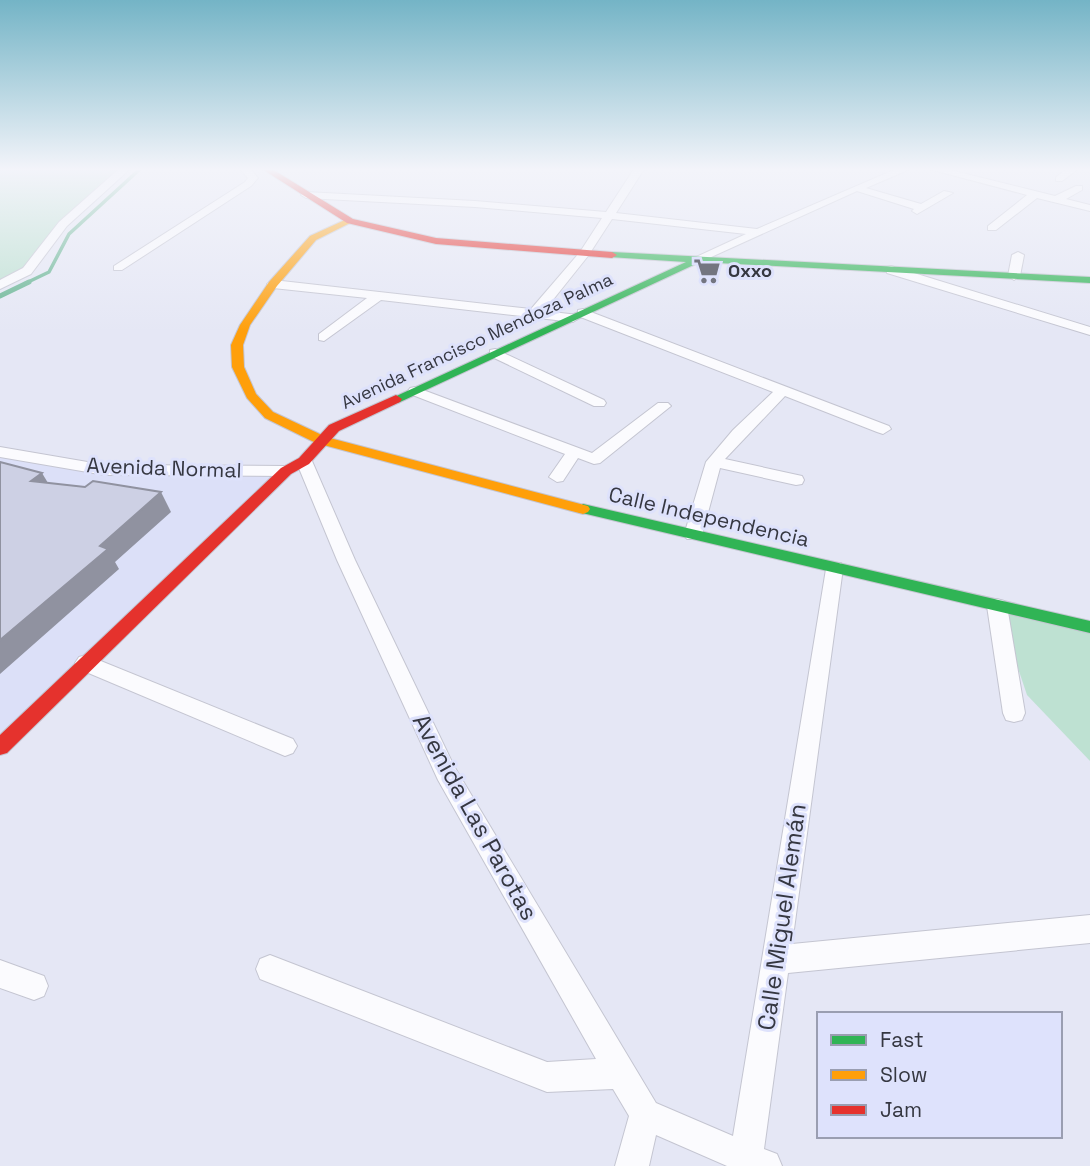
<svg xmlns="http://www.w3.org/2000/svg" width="1090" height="1166" viewBox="0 0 1090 1166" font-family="'Space Grotesk',sans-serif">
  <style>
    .built { fill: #dce0f8 }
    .green { fill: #bee1d2 }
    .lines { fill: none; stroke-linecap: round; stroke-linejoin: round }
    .stream-far1 { stroke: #66b492; stroke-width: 3.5 }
    .stream { stroke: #66b492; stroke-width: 5 }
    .street-casing { stroke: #c4c5d1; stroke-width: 2 }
    .fast-casing { stroke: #c4c5d1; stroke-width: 2 }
    .slow-casing { stroke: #c4c5d1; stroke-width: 2 }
    .jam-casing { stroke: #c4c5d1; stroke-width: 2 }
    .street { fill: #fbfbfe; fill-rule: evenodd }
    .fast { fill: #30b455; fill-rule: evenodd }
    .slow { fill: #ff9f0a; fill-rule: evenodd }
    .jam { fill: #e5322d; fill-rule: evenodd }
    .shaded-wall { fill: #9092a0 }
    .building { fill: #cdd0e4; stroke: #9092a0; stroke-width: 2 }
    .labels { text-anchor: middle; stroke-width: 6; stroke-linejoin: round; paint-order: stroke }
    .far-poi-label { font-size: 18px; font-weight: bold; fill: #353741; stroke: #dee2fc; text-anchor: start }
    .far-street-label { font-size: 18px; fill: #353741; stroke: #dee2fc }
    .street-label { font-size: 21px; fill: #353741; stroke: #dee2fc }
    .near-street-label { font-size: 24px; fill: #353741; stroke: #dee2fc }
  </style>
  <rect width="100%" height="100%" fill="#e5e7f5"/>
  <path class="built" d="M0 452 105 470 286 472 0 747Z"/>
  <g class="green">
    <path d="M0 169H125L63 224 27 271 0 285Z"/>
    <path d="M997 606 1090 627V761L1027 695Z"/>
  </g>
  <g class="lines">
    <path class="stream-far1" d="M26 283 49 272 69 234 140 169"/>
    <path class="stream" d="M0 296 29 282"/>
    <defs>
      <g id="street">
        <path d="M119 169H130L67 226 31 274 0 289V280L23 268 59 222Z"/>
        <path d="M240 169H250L258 178 251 186 122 270H114V266L245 182 248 178Z"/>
        <path d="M634 169H644L616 213 757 229 896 169H910L866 188 921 204 944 191 953 193 917 214 912 211 914 209 857 191 698 263 692 260 694 258 746 234 612 219 588 256 544 311 578 315 579 318 573 322 381 300 324 341 319 340V334L367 298 273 288 267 284 273 280 531 309 580 252 602 218 475 207 306 198 301 195 306 192 475 201 606 212Z"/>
        <path d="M929 169H946L1055 196 1076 186H1082V190L1066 199 1090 205V211L1037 198 996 230H988V226L1027 195Z"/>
        <path d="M1067 169H1078L1062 181H1056V177Z"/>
        <path d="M1018 252 1024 255 1020 276 1014 280 1008 276 1012 255Z"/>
        <path d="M891 266 1090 327V335L887 273V267Z"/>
        <path d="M583 309 889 426 891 429 883 434 877 432 785 396 725 459 802 476 804 480 802 484 796 485 720 468 702 535 699 539H687L684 535 706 462 733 430 773 392 578 316V310Z"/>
        <path d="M495 349 604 400 606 403 604 406H594L490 356V350Z"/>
        <path d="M415 387 592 453 658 403H668L671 406 600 463 594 464 578 458 563 481 557 482 549 477 565 454 410 394 408 391 410 388Z"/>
        <path d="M0 447 105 465 286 466 294 471 286 476 105 475 0 457Z"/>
        <path d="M304 456 312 461 355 560 454 766 656 1103 733 1136 827 563H841L843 568 792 944 1090 915V943L788 973 764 1149 777 1154 782 1166H727L656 1135 649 1166H615L629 1116 613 1089 547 1092 260 979 256 969 260 959 270 955 547 1062 596 1059 438 780 337 560 296 461Z"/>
        <path d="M997 599 1004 601 1007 606 1025 713 1022 720 1014 722 1006 720 1003 713 987 606 990 601Z"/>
        <path d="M86 655 293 739 297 746 293 753 285 756 79 669 75 663 79 657Z"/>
        <path d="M0 960 44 976 48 986 44 996 34 1000 0 988Z"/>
      </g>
      <g id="fast">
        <path d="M612 252 1090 277V283L700 262 400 402 396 403 390 399 686 262 609 257V253Z"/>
        <path d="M583 504 1090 621V633L578 512 576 509Z"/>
      </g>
      <path id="slow" d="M347 219 354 221 316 240 277 286 250 325 243 345 244 367 256 394 273 412 326 437 588 506 590 509 588 512 583 514 316 443 265 418 247 398 232 367 231 345 240 325 269 282 310 236Z"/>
      <g id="jam">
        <path d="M262 169H272L353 219 436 238 612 252 617 255 612 258 436 244 347 223Z"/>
        <path d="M396 395 402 399 400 402 339 431 309 464 291 474 7 753 0 755V735L281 468 299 458 329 425Z"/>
      </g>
    </defs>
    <use href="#street" class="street-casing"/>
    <use href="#fast" class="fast-casing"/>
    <use href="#slow" class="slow-casing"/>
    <use href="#jam" class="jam-casing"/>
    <use href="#street" class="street"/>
    <use href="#fast" class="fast"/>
    <use href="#slow" class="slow"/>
    <use href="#jam" class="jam"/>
  </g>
  <g class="shaded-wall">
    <path d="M42 473 54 493 31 481Z"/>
    <path d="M161 492 171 512 115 562 119 569 0 674V640L100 546Z"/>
  </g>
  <path class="building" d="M0 462 42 473 31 481 85 487 93 481 161 492 100 546 108 549 0 640Z"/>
  <linearGradient id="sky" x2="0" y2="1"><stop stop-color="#74b4c6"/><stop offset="0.51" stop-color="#f3f4fa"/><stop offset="1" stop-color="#f3f4fa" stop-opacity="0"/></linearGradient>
  <rect width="1090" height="332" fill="url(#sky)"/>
  <defs>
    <symbol id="supermarket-bare" viewBox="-9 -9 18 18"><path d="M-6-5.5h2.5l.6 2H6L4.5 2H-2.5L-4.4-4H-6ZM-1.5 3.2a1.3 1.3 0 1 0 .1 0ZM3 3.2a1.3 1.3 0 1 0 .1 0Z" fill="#737580" stroke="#dee2fc" stroke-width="2.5" paint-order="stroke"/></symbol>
  </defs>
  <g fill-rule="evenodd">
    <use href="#supermarket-bare" x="688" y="252" width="38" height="38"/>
  </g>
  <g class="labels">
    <g class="far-poi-label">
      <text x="728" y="277">Oxxo</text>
    </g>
    <g class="far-street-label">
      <text transform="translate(477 341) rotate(-25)" y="6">Avenida Francisco Mendoza Palma</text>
    </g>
    <g class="street-label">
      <text transform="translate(164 468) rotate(2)" y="7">Avenida Normal</text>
      <text transform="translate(709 517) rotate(13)" y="7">Calle Independencia</text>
    </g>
    <g class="near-street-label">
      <text transform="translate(475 817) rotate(61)" y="8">Avenida Las Parotas</text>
      <text transform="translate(782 917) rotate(-82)" y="8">Calle Miguel Alemán</text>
    </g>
  </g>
  <rect x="817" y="1012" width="245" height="126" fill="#dee2fc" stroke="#9a9eb1" stroke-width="2"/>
  <rect x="831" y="1035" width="35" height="10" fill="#30b455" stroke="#9a9eb1" stroke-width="2"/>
  <text x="880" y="1047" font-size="21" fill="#353741">Fast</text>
  <rect x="831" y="1070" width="35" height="10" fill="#ff9f0a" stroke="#9a9eb1" stroke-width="2"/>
  <text x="880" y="1082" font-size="21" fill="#353741">Slow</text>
  <rect x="831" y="1105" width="35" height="10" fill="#e5322d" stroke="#9a9eb1" stroke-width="2"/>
  <text x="880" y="1117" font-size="21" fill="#353741">Jam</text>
</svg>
